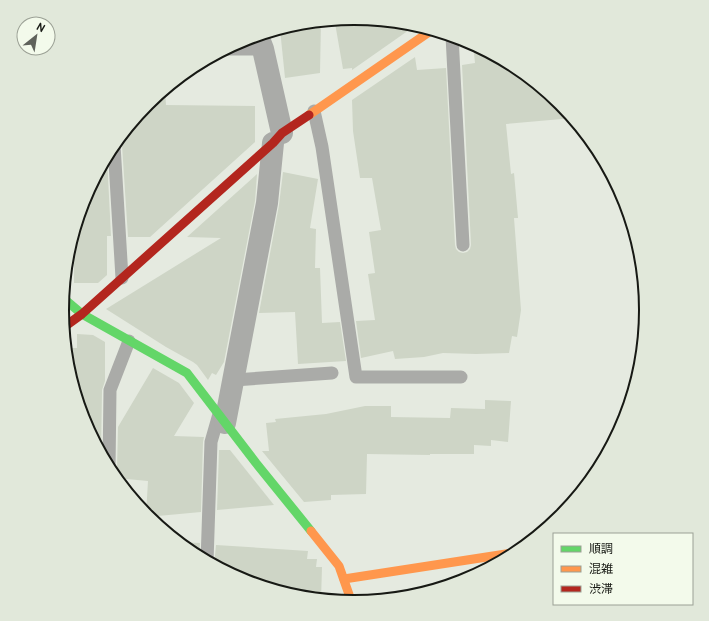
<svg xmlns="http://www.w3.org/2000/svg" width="709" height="621" viewBox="0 0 709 621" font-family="Overpass,'Noto Sans JP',sans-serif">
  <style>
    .building { fill: #ced5c6 }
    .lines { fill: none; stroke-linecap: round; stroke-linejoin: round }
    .lane { stroke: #aaaba8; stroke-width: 13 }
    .street { stroke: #aaaba8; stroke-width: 22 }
    .fast { stroke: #63d668; stroke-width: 9 }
    .slow { stroke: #ff974d; stroke-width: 9 }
    .jam { stroke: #b3261e; stroke-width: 9 }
    .rim { fill: none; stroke: #171914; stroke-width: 2 }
  </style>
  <rect width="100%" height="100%" fill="#e5eae0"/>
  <g class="building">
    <path d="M366 19 408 23 409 30 352 70V68L343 69 335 23Z"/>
    <path d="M321 21 320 73 285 78 280 29 298 24Z"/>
    <path d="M473 44 517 67 561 104 573 118 506 124 511 174 514 173 518 218H514L521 310 517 337 512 336 509 353 476 354 443 353 424 357 395 359 393 351 361 358 356 321 375 320 368 274 375 273 369 232 381 230 372 178H360L353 131 352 100 415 57 417 70 446 68 455 245 456 249 459 252 463 253 467 252 470 249 471 245 462 65 475 63Z"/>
    <path d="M165 89 166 105 255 106V142L150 237H128L122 145 121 141 119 139 148 104Z"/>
    <path d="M107 157 111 236H107V275L98 283H74V264H71L70 246 84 198Z"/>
    <path d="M283 172 318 179 310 228 316 229 315 268H320L322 323 340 322 346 361 298 364 295 312 259 313 279 205Z"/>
    <path d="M257 174 255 201 224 362 216 375 212 373 208 380 197 365 193 362 166 347 106 309 221 238 187 237Z"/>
    <path d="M77 334 93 335 105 342V381L102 390 101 454 84 422 68 367V348H77Z"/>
    <path d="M153 368 179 383 194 403 174 436 204 437 203 442 201 512 147 517 146 515 148 481 116 478 113 476 116 473 117 469 118 427Z"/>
    <path d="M485 400 511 401 508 442 491 440V446L474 445V454H430V455L367 454 366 494 331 495V500L304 502 262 451H269L266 423 276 422 275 419 326 414 365 406H391V417L450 418 451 408 485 409Z"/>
    <path d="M219 450H230L274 505 217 510Z"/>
    <path d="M178 542 200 543 199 558 192 554Z"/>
    <path d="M216 545 308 551 307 559H317L316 567H322L321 600 297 597 242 581 214 566Z"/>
  </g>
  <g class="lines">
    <g class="lane">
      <path d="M452 36 463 245"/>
      <path d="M226 49H263"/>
      <path d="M314 111 322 147 356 377H461"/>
      <path d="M114 145 122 278"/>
      <path d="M234 380 332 373"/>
      <path d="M109 469 110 390 129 341"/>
      <path d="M207 562 211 442 219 414"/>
    </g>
    <g class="street">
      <path d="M258 36 263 49 282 133"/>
      <path d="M225 423 267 203 273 143"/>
    </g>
    <path class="fast" d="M63 298 82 314 187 373 256 463 311 531"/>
    <g class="slow">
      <path d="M309 115 432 30"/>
      <path d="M311 531 339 566 352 603"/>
      <path d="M344 579 519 552"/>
    </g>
    <path class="jam" d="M64 327 82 314 273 143 282 133 309 115"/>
  </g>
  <path d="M0 0H709V621H0ZM69 310a285 285 0 1 1 570 0a285 285 0 1 1-570 0Z" fill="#e1e8da" fill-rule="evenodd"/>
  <path class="rim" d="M69 310a285 285 0 1 1 570 0a285 285 0 1 1-570 0Z"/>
  <rect x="553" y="533" width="140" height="72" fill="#f3faeb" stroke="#9ba095"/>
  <rect x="561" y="546" width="20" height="6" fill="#63d668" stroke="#9ba095"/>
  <text x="589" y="553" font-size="12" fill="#171914">順調</text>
  <rect x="561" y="566" width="20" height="6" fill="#ff974d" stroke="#9ba095"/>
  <text x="589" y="573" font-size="12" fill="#171914">混雑</text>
  <rect x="561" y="586" width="20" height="6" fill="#b3261e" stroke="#9ba095"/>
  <text x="589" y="593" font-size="12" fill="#171914">渋滞</text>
  <g transform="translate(36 36) rotate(30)"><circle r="19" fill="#f3faeb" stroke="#9ba095"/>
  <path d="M0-3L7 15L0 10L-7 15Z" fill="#5f625b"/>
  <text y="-6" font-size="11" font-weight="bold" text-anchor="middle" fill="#171914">N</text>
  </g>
</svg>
